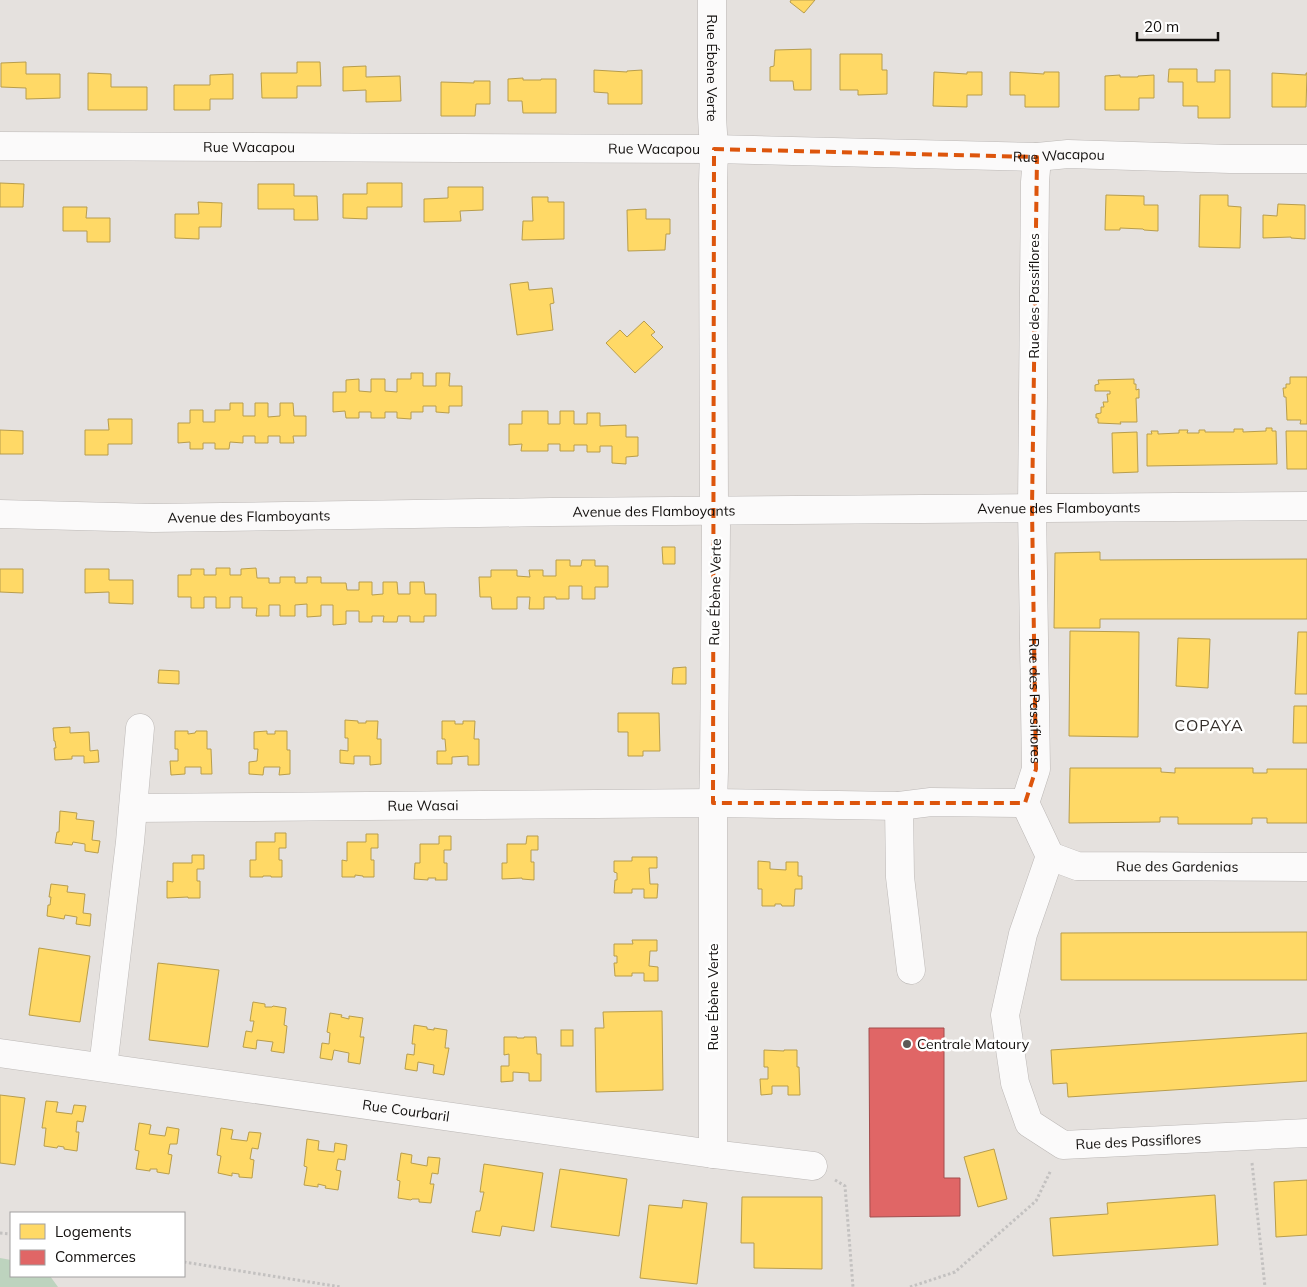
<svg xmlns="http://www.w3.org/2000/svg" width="1307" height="1287" viewBox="0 0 1307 1287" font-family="Mulish,sans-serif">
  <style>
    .green { fill: #bdd3be }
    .homes { fill: #ffd966; stroke: #b89d4c }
    .shops { fill: #e06666; stroke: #a24c4c }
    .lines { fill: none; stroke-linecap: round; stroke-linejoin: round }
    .minor-casing { stroke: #bcb8b6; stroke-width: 29 }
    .path { stroke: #c3c1c0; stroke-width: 3; stroke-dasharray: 2.5 2.5; stroke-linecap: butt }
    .minor { stroke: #fbfafa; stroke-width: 28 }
    .marked { fill: none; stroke: #dd550c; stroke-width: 4; stroke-dasharray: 10 6; stroke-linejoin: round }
    .poi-dot { fill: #5c5957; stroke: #fff; stroke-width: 2 }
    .labels { text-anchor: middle; stroke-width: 5; stroke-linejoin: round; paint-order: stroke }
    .street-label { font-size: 14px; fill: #13100e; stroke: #fff }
    .poi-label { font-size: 14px; fill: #13100e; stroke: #fff; text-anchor: start }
    .quarter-label { font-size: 16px; letter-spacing: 1px; fill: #342e2a; stroke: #fff }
  </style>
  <rect width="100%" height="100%" fill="#e5e1de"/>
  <path class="green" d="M0 1258 11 1260V1276H50L58 1287H0Z"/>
  <g class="homes">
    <path d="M791 0H815L804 13 790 2Z"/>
    <path d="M811 49V90H794L793 81H770V67L774 66 775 50Z"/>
    <path d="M840 54H882V70H887V94L858 95V90H840Z"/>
    <path d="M26 62V74H60V98L26 99V88L1 87V63Z"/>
    <path d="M297 62H320L321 86H297V98H262L261 73H297Z"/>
    <path d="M366 66V77L400 76 401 101 366 102V90L343 91V67Z"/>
    <path d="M1169 69H1197V82H1215V70H1230V118H1198V106H1183V82H1168Z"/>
    <path d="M594 70 627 72V71L642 70V104H608V93L594 92Z"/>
    <path d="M934 72 967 74V72H982V95H967V107L933 106Z"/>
    <path d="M1010 72 1044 74V72H1059V107H1025V95H1010Z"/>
    <path d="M88 73 111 74V87H147V110H88Z"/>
    <path d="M1272 73 1306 75V73H1307L1306 107H1272Z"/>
    <path d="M233 74V99H210V110H174V85H210V75Z"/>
    <path d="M1120 75V77H1138V76L1154 75V98H1139V110H1105V76Z"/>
    <path d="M523 78V80H541V79H556V113H523L522 101H508V79Z"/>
    <path d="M474 81H490V104H476L475 116H441V82L474 83Z"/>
    <path d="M0 183 24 184 23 207H0Z"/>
    <path d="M367 183H402V207H367V219L343 218V194H367Z"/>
    <path d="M258 184H294V196H317L318 220H294V209H258Z"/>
    <path d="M448 187H483V210L460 211 461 221 424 222V199L448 198Z"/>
    <path d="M1106 195 1144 196V205H1158V231L1144 230 1143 229 1120 228V230H1105Z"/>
    <path d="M1200 195H1228V206L1241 207 1240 248 1199 247Z"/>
    <path d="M532 197H548V202H564V239L522 240 523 221H533Z"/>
    <path d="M198 202 222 203 221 227H199V239L175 238V214H199Z"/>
    <path d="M1278 204 1305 205V239L1291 238V237L1263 238V215L1277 216Z"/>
    <path d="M63 207H87L86 218H110V242H87V231H63Z"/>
    <path d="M646 209V219H670V234H666L665 250 628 251 627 210Z"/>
    <path d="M528 282 529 290 552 288 554 303 550 304 553 330 517 335 510 284Z"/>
    <path d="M644 321 655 332 651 335 663 347 635 373 606 343 620 330 627 337Z"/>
    <path d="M411 373H423V386H436V373H450L449 386H462V406H449V413L436 412V406H423V412H411V419L397 418V412H385V418H371V412H359V418H346L345 411 333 412V392H346V380L359 379V391L371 392V379H385V391L397 392V379H411Z"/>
    <path d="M1290 377H1307V424H1300L1301 420H1287L1286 397H1284L1283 388H1286V384H1290Z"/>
    <path d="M1134 379V384H1136V390L1139 389V398H1136L1137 422H1120L1121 424 1098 423V418H1096V414L1101 413V407H1104L1103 402H1108L1107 394H1110V391H1095V385L1099 384 1098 380Z"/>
    <path d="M230 403H243V416H255V403H268V417L280 416V403H293L294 416H306V436H293L294 443H280V436H268V443H255V436H243V443L230 442 229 449H215V443H203V449H190V442L178 443V423H190V410H203V422H215V410H230Z"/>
    <path d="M522 411H548V424H560V411H574V424H587V413H600V426L626 425V437H638V456L626 457V464L612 463V446H600V452H587V445H574V451H560V444H548V451H521L522 444 509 445V424H522Z"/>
    <path d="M108 419H132V444H108V455H85V430H109Z"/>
    <path d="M1266 428H1272V431H1276L1277 464 1147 466V434H1152L1151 431H1158V434L1179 433V430H1188L1187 433H1199V430H1205V432H1234V429H1243V432L1266 431Z"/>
    <path d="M0 430 23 431V454H0Z"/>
    <path d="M1286 431H1307V469H1287Z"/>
    <path d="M1137 432 1138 472 1113 473 1112 433Z"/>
    <path d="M662 547H675V564H663Z"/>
    <path d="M1100 552V560L1307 559V619H1100V628H1054L1055 553Z"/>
    <path d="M556 560H570V566H581L582 560H595V566H608V587H595V599H582V586H569V599H556V597H544V609H529L530 597H517V609H492L491 597H480L479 577H491V570H517V576L530 577 529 570H543V576H556Z"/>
    <path d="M216 568H230V575H241V569L256 568 257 578H269V583H280V577H295V583H307V577H321V583H346L347 590H359V582H372V595L383 594V582H397L398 594H410V582H424L425 594H436V616H424V622H410V616H398L397 622H383L384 616H372V622H359V611H346V624L333 625V605H321V616L307 617V604L295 605V616H280V605H269V616H256L257 608H242V597H230V608H216V597H204V608H191V597H178V575H191V569H204V575H216Z"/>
    <path d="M0 569H23V593L0 592Z"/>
    <path d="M85 569H109V580H133V604L109 603V592L85 593Z"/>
    <path d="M1070 631 1139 632 1138 737 1069 736Z"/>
    <path d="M1298 632H1307V694H1295Z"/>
    <path d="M1178 638 1210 639 1208 688 1176 686Z"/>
    <path d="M686 667V684H672L673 668Z"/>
    <path d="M159 670 179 671V684L158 683Z"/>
    <path d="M1294 706H1307V743H1293Z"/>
    <path d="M618 713H659L660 751H643V756H628V732H618Z"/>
    <path d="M345 720 358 721V723H366V721H378L377 739H381V764L370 765V756H354V764L340 763V750L348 751V738H345Z"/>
    <path d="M442 721H455V724H463V721H475L474 739H479V765H468V756L452 757V764H437V751H446L445 739H442Z"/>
    <path d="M70 727V733L89 732 90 751 98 750 99 762 84 763V756H72V759L55 760 54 748H56L55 741H54L53 728Z"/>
    <path d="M175 731H188V734L195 733 196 731H207V749H211L212 774H201V767H185V774L171 775 170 761H178V749H175Z"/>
    <path d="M267 731V734H275V731H287V750H290V774L279 775 280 767H264L263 775 249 774V762L257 761 258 749H254V732Z"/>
    <path d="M1070 768H1161V772L1175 773V768H1253V773H1267V769H1307V823H1267V818H1252V824H1178V817H1160V822L1069 823Z"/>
    <path d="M60 811 77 813 76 819 94 821 92 840 100 841 98 853 85 851V844L73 842 72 845 55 843 57 832H59Z"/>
    <path d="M275 833H286V848H279V860H282V877H271V876H263V877H250V860H256V842H275Z"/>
    <path d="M366 834H378V848H371V860H374V877H363V876L355 875V877H342V860L347 861V842H366Z"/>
    <path d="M439 836H451V850H444V863H447V880H435L436 878H428V880L414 879 415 863H420V844H439Z"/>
    <path d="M527 836H538V850H531V862H534V880L522 879V878L502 879V863H507V844H526Z"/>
    <path d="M192 855H204V869H197V881H200V898H188V897L167 898V881L173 882V863H192Z"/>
    <path d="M632 857H657V868H649L650 884H658L657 898H644V889H632V893H614L615 880H617V873L614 872V861H632Z"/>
    <path d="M758 861 770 862V869L786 870V862H798V876H802V889H795L794 906H782L781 904H775V906H762V889H758Z"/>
    <path d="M51 884 68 886 67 892 85 894 83 913 91 914 90 926 76 924 77 917 65 915 64 919 47 916 48 905H50L51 897H49Z"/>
    <path d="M1307 932V980H1061V933Z"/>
    <path d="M632 940H657V951H650L649 966 658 967V981H644V973H632V976H615L614 963H617V956H614V944H633Z"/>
    <path d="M39 948 90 956 80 1022 29 1015Z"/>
    <path d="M158 963 219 970 208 1047 149 1040Z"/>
    <path d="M253 1002 265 1004V1007H272L273 1006 286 1008 284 1025 287 1026 284 1053 271 1051 273 1042 257 1040 256 1049 243 1047 246 1031 252 1032 254 1021H250Z"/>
    <path d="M662 1011 663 1090 596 1092 595 1028H604L603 1012Z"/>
    <path d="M330 1013 342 1015 341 1017 349 1019V1016L363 1018 360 1037H364L360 1064 348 1062 349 1053 334 1050 332 1060 320 1058 322 1043 329 1044 330 1033 327 1032Z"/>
    <path d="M414 1025 427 1027V1029L434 1030V1028L447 1030 445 1048H449L444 1075 433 1073 434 1065 418 1062 417 1071 405 1069 407 1054 414 1055 415 1044H412Z"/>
    <rect x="561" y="1030" width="12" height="16"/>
    <path d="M1307 1033V1081L1068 1097 1067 1083 1053 1084 1051 1050Z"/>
    <path d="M504 1037H517V1038H524V1037H536L537 1054H541V1081H529V1073L513 1072V1081L501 1082V1066H509V1054L504 1055Z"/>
    <path d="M764 1050 784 1051V1050H797V1067H799L800 1095H788V1086H772V1094L761 1095 760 1079H768V1067H764Z"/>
    <path d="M0 1095 25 1098 15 1165 0 1163Z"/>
    <path d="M46 1101 58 1102 56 1112 72 1114 74 1105 86 1106 83 1122 77 1121 76 1132H79L77 1151 64 1149V1147L58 1146 57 1148 44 1146 46 1128H42Z"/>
    <path d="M139 1123 151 1125 149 1134 165 1136 167 1127 179 1129 177 1144H170L168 1154 172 1155 169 1174 157 1172V1169H150V1171L136 1169 139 1151 135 1150Z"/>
    <path d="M221 1128 233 1130 231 1139 247 1141 249 1132 261 1133 258 1149 252 1148 250 1159 254 1160 252 1178 239 1177V1174L232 1173V1176L218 1173 221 1156 217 1155Z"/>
    <path d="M307 1139 319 1141 318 1150 334 1152 335 1143 347 1145 345 1160 338 1159 336 1170 341 1171 338 1190 325 1188 326 1186 318 1184V1187L304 1185 307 1167 304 1166Z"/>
    <path d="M994 1149 1007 1199 978 1207 964 1157Z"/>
    <path d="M401 1153 412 1155 411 1163 427 1166 428 1157 440 1158 438 1174 432 1173 430 1184H434L431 1203 419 1202V1199H412L411 1200 398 1198 400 1181 397 1180Z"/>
    <path d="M484 1164 543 1173 534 1231 502 1226 500 1236 472 1232 476 1211H480L484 1192H480Z"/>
    <path d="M560 1169 627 1179 619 1236 551 1227Z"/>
    <path d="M1307 1180V1235L1276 1237 1274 1182Z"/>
    <path d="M1215 1195 1218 1245 1053 1256 1050 1218 1108 1214 1107 1203Z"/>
    <path d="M742 1197H822V1269L754 1268V1243H741Z"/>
    <path d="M683 1200 707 1203 697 1284 640 1278 649 1205 682 1208Z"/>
  </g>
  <path class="shops" d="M869 1028H944V1178H960V1216L870 1217Z"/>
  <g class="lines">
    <defs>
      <g id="minor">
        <path id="s1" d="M712 0V117L714 149 713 184 714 511 716 526 714 771 713 803V1154"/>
        <path id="s2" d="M0 146 714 149 1037 157 1068 154 1230 159H1307"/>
        <path id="s3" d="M1037 157 1035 182 1032 508 1036 769 1025 803 1050 856 1023 934 1005 1015 1015 1083 1029 1123 1063 1145 1307 1133"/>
        <path id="s4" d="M0 514 153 518 551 512 1307 506"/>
        <path d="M899 806 900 877 911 970"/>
        <path id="s5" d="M134 808 713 803 899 806 931 802 1025 803"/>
        <path id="s6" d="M1050 856 1077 866 1307 867"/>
        <path id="s7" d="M0 1053 713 1154 813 1166"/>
        <path d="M103 1067 130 842 140 728"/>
      </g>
    </defs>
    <use href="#minor" class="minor-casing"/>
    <g class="path">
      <path d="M1252 1163 1265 1287"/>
      <path d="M835 1180 845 1186 853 1287"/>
      <path d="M0 1233 11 1234"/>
      <path d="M184 1262 341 1287"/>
      <path d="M910 1287 955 1272 1036 1201 1051 1170"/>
    </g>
    <use href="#minor" class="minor"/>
  </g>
  <path class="marked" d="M714 149 1037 157 1032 508 1036 769 1025 803H713Z"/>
  <circle class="poi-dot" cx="907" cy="1044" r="5"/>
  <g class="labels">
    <g class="street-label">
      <text dy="5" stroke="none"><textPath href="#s1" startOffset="68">Rue Ébène Verte</textPath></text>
      <text dy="5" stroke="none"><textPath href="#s2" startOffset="249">Rue Wacapou</textPath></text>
      <text dy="5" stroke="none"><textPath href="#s2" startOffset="654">Rue Wacapou</textPath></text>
      <text dy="5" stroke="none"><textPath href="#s2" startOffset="1059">Rue Wacapou</textPath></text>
      <text transform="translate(1034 296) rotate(-90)" y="5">Rue des Passiflores</text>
      <text dy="5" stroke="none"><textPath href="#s4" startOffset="1059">Avenue des Flamboyants</textPath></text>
      <text dy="5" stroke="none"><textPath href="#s4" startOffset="654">Avenue des Flamboyants</textPath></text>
      <text dy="5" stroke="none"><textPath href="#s4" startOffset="249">Avenue des Flamboyants</textPath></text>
      <text transform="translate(715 592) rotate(-89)" y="5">Rue Ébène Verte</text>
      <text dy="5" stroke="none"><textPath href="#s3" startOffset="544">Rue des Passiflores</textPath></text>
      <text dy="5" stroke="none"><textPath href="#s5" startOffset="289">Rue Wasai</textPath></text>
      <text dy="5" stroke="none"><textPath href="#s6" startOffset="129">Rue des Gardenias</textPath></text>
      <text transform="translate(713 997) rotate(-90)" y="5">Rue Ébène Verte</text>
      <text dy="5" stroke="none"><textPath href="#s7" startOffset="410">Rue Courbaril</textPath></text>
      <text dy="5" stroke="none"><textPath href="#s3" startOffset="1099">Rue des Passiflores</textPath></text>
    </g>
    <g class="poi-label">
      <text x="917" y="1049">Centrale Matoury</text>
    </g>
    <g class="quarter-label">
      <text x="1209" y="731">COPAYA</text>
    </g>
  </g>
  <rect x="10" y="1212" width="175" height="65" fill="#ffffff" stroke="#a19f9f"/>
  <rect x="20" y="1224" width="25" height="15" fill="#ffd966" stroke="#a19f9f"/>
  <text x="55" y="1237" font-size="15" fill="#13100e">Logements</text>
  <rect x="20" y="1250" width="25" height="15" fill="#e06666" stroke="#a19f9f"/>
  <text x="55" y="1262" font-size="15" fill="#13100e">Commerces</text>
  <path d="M1137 32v8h81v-8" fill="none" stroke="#13100e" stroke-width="2.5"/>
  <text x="1144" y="32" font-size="15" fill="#13100e" stroke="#ffffff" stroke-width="4" paint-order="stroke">20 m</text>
</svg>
